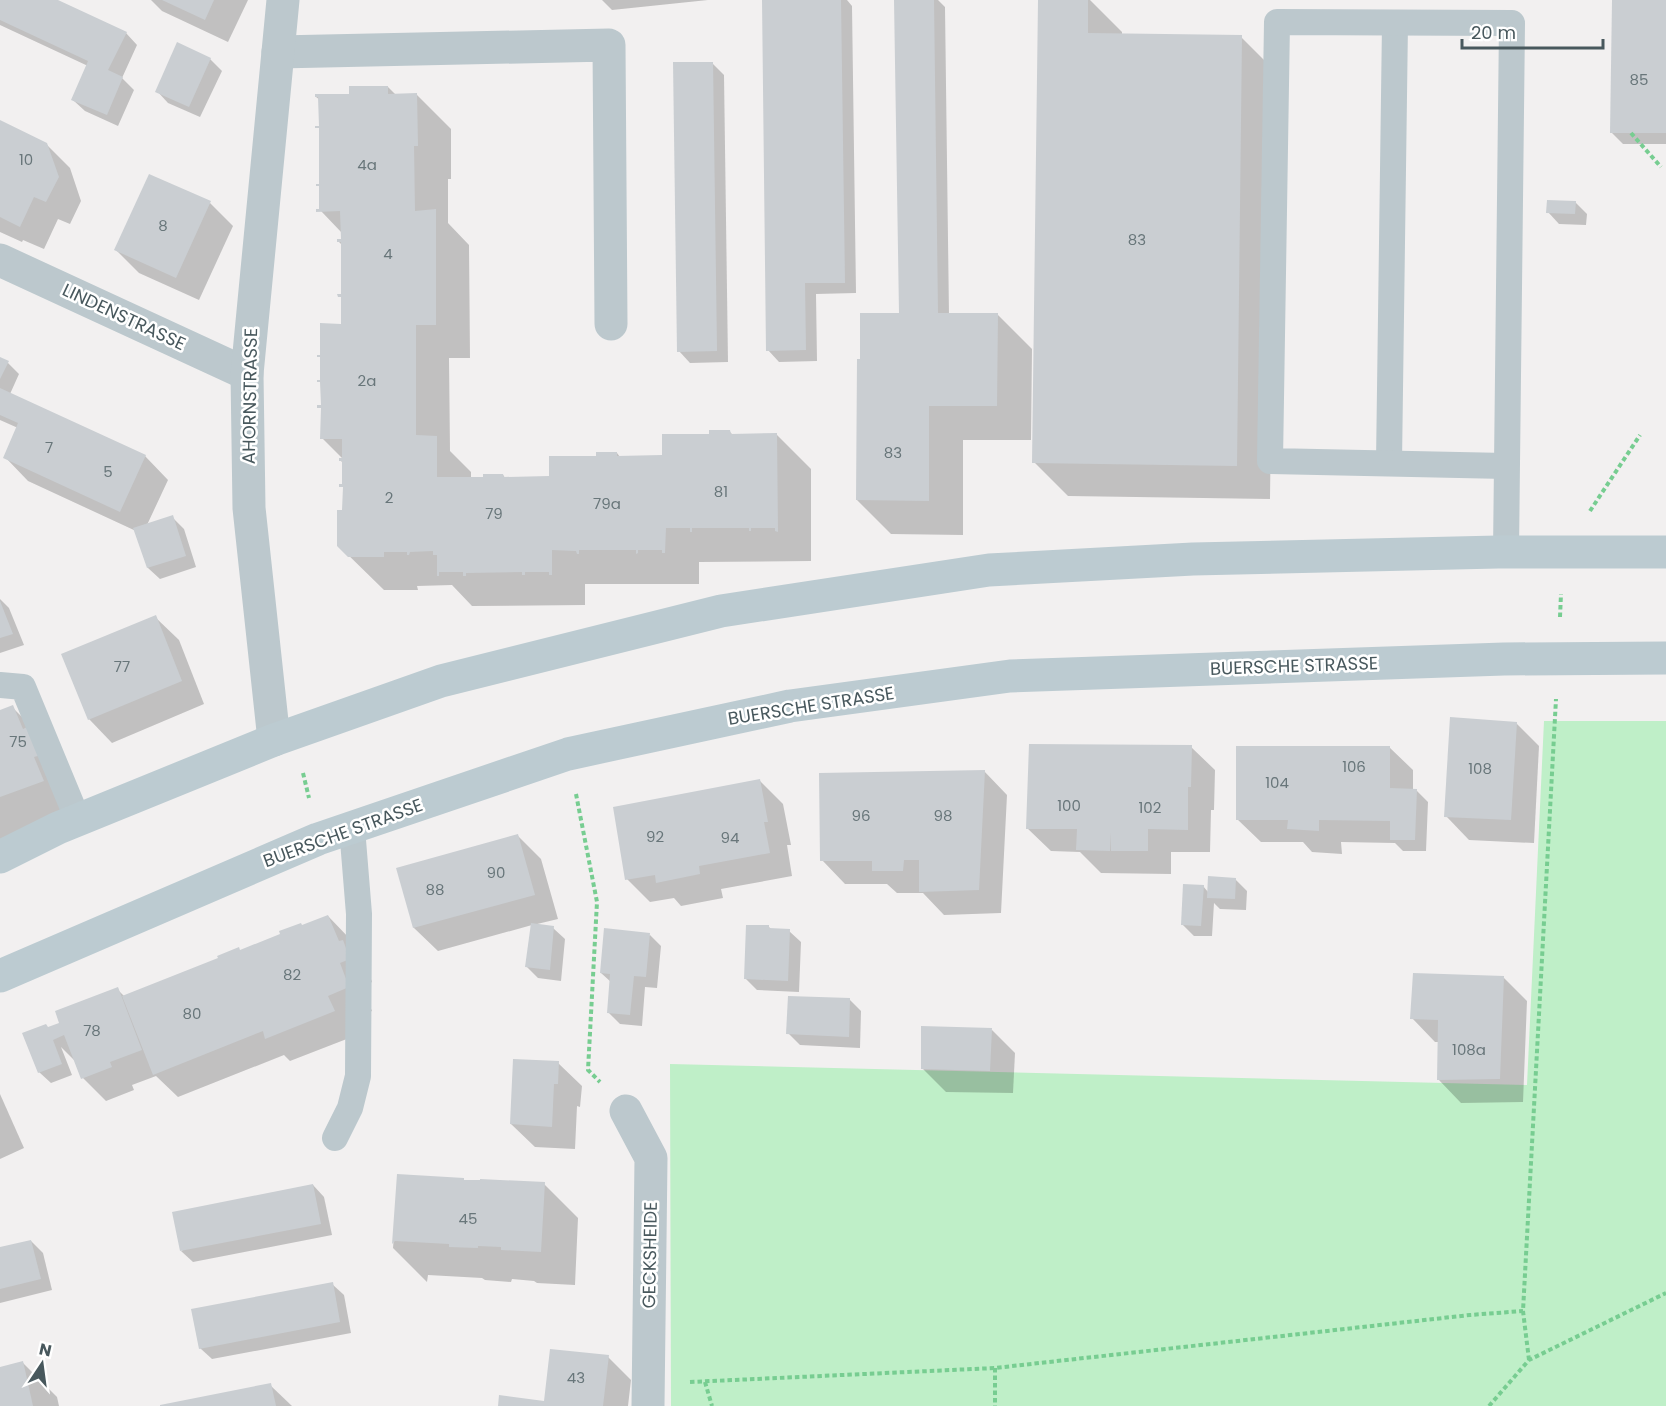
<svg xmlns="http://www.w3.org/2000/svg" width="1666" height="1406" viewBox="0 0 1666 1406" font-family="Poppins,sans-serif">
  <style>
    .green { fill: #bfefc8 }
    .shadow { fill: #0003 }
    .building { fill: #caced2 }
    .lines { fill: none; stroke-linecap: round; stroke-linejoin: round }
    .path { stroke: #77cd91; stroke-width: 4; stroke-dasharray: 4.5 3; stroke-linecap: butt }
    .service { stroke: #bcc8cd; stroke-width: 26 }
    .minor { stroke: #bcc8cd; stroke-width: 33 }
    .secondary { stroke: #bccbd1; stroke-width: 33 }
    .labels { text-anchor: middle; stroke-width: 5; stroke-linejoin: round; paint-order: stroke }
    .number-label { font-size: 15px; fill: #68767a }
    .street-label { font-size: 18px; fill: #48585d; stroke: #fff }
  </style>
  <rect width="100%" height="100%" fill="#f2f0f0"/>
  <path class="green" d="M1544 721H1666V1406H671L670 1064 1527 1085Z"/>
  <g class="shadow">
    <path d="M0 0H54L126 33 137 45 122 78 134 90 118 126 85 111 73 100 88 66 0 25Z"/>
    <path d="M151 0H248L228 42 162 11Z"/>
    <path d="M602 0H708L612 10Z"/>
    <path d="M763 0H847L852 6 856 293 816 294 817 361 779 362 768 350Z"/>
    <path d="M896 0H938L945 7 949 315H998L1032 349 1031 440H963V535L891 534 857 500 903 315Z"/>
    <path d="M1039 0H1090L1122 32V35L1241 37 1275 71 1270 499 1068 496 1034 462Z"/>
    <path d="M1613 0H1666V144H1623L1611 132Z"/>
    <path d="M210 59 222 71 200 117 168 103 157 91Z"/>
    <path d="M712 63 724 75 728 362 690 363 679 351Z"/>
    <path d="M388 87 396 95H417L451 129V179H448V223L469 245 470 358H449L450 451 471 472V479L503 475 506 479 551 478 598 457 617 453 620 457 664 456 711 435 730 432 733 435H777L811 469V561L699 562V584H585V605L472 606 452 585 417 586 418 590H384L339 546 344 512V464L340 460 343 459 322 438 343 325 342 245 338 241 342 240V233L321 211 320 100 316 97 351 95Z"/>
    <path d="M0 122 46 144 70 168 81 201 70 224 58 219 44 249 23 240 22 242 0 232Z"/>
    <path d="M1575 202 1587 214 1586 225 1559 224 1548 212Z"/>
    <path d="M210 203 233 226 199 300 139 273 116 250Z"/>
    <path d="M0 359 8 363 19 374 10 394 145 456 168 480 147 525 172 517 184 529 196 567 160 579 148 568 136 531 28 481 5 457 18 428 0 420Z"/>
    <path d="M0 599 9 608 24 645 0 653Z"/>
    <path d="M155 617 179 640 204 704 112 743 89 719Z"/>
    <path d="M12 707 46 741 77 815 0 843V712Z"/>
    <path d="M1516 723 1539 746 1534 843 1469 840 1446 816Z"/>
    <path d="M1191 747 1215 770 1214 810H1211L1210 852H1171V874L1101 873 1080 852 1051 851 1027 828Z"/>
    <path d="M1389 747 1413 770V790L1417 791 1428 802 1426 851H1403L1395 843 1341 842 1342 854 1312 852 1303 842H1261L1237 819Z"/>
    <path d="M984 771 1007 795 1001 913 944 915 923 893H897L887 884H845L822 860Z"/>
    <path d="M760 781 783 804 791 845H787L792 876 721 889 723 898 681 906 674 898 650 902 627 879Z"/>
    <path d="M518 836 541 859 558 919 533 925 553 928 565 939 561 981 538 978 527 967 532 925 438 951 414 928 398 869Z"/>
    <path d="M1235 879 1247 891 1246 910 1220 909 1214 903 1212 936H1194L1182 924 1203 886 1208 892Z"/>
    <path d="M328 916 351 940 366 965 372 982 362 987 372 1011 350 1019 357 1035 290 1061 284 1055 178 1097 156 1076 132 1085 134 1090 106 1101 83 1078 77 1063 61 1047 72 1075 51 1083 39 1072 48 1029 61 1024 117 989 125 997Z"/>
    <path d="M769 927 772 930 789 931 801 942 799 992 757 990 745 978Z"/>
    <path d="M650 935 661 946 657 988 645 987 642 1026 620 1024 608 1012 611 982 601 973Z"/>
    <path d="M1504 978 1527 1001 1523 1102 1461 1103 1438 1079 1439 1042H1435L1412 1018Z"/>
    <path d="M849 999 861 1011 860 1048 800 1045 788 1033Z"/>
    <path d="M992 1030 1015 1053 1013 1093 946 1092 922 1068Z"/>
    <path d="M558 1063 582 1086 580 1107 577 1106 575 1149 535 1147 511 1124Z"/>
    <path d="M0 1094 24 1148 0 1159Z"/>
    <path d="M399 1176 465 1181 544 1184 578 1218 575 1285 537 1283 534 1281 512 1279 511 1282 485 1280 482 1278 428 1275 427 1282 393 1248Z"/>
    <path d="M313 1185 324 1197 332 1235 193 1262 181 1251Z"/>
    <path d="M31 1241 43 1253 52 1290 0 1303V1249Z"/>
    <path d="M332 1284 344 1295 351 1333 212 1359 200 1348Z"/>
    <path d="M608 1357 631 1380 628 1406H500L545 1403Z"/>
    <path d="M23 1363 57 1397 59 1406H0V1368Z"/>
    <path d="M270 1385 292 1406H162Z"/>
  </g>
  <g class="building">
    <path d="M0 0H58L127 32 108 70 123 77 107 115 71 100 88 61 0 20Z"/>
    <path d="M162 0H214L205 20Z"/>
    <path d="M762 0H841L845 283H805L806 350 766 351Z"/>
    <path d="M894 0H934L938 313H998L997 406H929V501L856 500 857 359H860V313H899Z"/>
    <path d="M1038 0H1088V33L1242 35 1237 466 1032 463Z"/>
    <path d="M1612 0H1666V133H1610Z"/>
    <path d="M177 42 211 58 189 107 155 92Z"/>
    <path d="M673 62H713L717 351 677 352Z"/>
    <path d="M349 86H388V94L417 93 418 146H414L415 211 436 209V325H416V435L437 436V477H483V474H503L504 477 549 476V456H596V452H617V456L662 455V434H709V430H730L731 434 777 433 778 532 775 531V528H751V531H749V528H692V532H690V528H666L665 553H662V550H638V553L636 554V550H579V554H577L576 551 552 550V575H549V572H525V575H522V572L466 573V576H463V572H439V576H437V555H433V551L410 552 409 555H407V552H384V557H348L337 546V510H342L343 487H339V484H342V461H339V458H342V439H320L321 408H317V405H321L320 382H317V380H320V357H317V355H320V323L341 324V297H338L337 294H341V242H337V239H341L340 211 316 212V209H319V186H316V184H319V128H315V126H319L318 97H315V94H349Z"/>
    <path d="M0 120 47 143 59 177 46 202 34 197 20 227 0 217Z"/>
    <path d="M149 174 211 201 176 278 114 250Z"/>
    <path d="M1547 200 1576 201 1575 214 1546 213Z"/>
    <path d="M0 357 9 361 0 379Z"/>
    <path d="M0 388 146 455 120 512 3 458 18 423 0 415Z"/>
    <path d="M173 515 186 556 147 568 133 528Z"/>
    <path d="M0 601 13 634 0 638Z"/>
    <path d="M156 615 182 681 88 720 61 654Z"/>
    <path d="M13 705 23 729 29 726 41 755 34 757 44 781 0 797V710Z"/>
    <path d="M1450 717 1517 722 1511 820 1444 817Z"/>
    <path d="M1029 744 1192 745 1191 787H1188V830L1148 829V851H1111V832L1110 851 1076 850 1077 829H1026Z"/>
    <path d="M1236 746H1390V788L1417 789 1415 840H1390V821L1319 820V831L1287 829 1288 820H1236Z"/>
    <path d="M985 770 979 890 919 892V860H904L903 871H872V861H820L819 773Z"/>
    <path d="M760 779 768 822H764L770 853 699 866 700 874 656 883 655 875 625 880 613 807Z"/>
    <path d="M518 834 535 895 413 928 396 868Z"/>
    <path d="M1208 876 1236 878 1235 899 1207 898Z"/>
    <path d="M1183 884 1204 885 1201 926 1181 925Z"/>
    <path d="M328 915 339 941 343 940 350 959 340 963 349 987 328 996 335 1011 265 1039 263 1031 153 1075 122 996 218 958 217 956 239 947 240 950 280 934 279 931 301 923 302 925Z"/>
    <path d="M531 923 554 926 550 970 525 967Z"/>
    <path d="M746 925H769V928L790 929 788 981 744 979Z"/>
    <path d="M604 928 650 933 646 977 634 976 630 1015 607 1013 610 974 600 973Z"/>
    <path d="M1413 973 1504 976 1500 1079 1437 1080 1438 1020 1410 1019Z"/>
    <path d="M118 987 142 1050 110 1062 112 1067 81 1079 64 1035 53 1040 62 1064 38 1073 22 1033 46 1024 48 1027 59 1023 55 1011Z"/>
    <path d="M788 996 850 998 849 1037 786 1034Z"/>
    <path d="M921 1026 992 1028 990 1071 921 1069Z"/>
    <path d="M513 1059 559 1061 558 1084H554L552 1127 510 1124Z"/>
    <path d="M397 1174 464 1178V1180H480V1179L545 1182 541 1252 501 1250V1247L478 1246V1248L449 1247V1244L395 1241 392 1244Z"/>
    <path d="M313 1184 321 1224 180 1251 172 1212Z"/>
    <path d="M31 1240 41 1279 0 1289V1247Z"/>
    <path d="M333 1282 340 1322 199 1349 191 1309Z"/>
    <path d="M550 1349 609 1355 603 1406H498L499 1395 544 1401Z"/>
    <path d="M23 1361 33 1406H0V1367Z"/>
    <path d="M271 1383 276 1406H160V1405Z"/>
  </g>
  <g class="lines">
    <g class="path">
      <path d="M1631 133 1661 167"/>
      <path d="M1590 511 1640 435"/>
      <path d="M1560 617 1561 594"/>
      <path d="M303 773 309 798"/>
      <path d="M576 794 597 902 588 1070 600 1082"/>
      <path d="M1529 1360 1523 1311 1556 699"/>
      <path d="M995 1368V1406"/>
      <path d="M690 1382 995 1368 1470 1315 1523 1311"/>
      <path d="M705 1382 712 1406"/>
      <path d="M1489 1406 1529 1360 1666 1293"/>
    </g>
    <g class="service">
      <path d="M1389 463 1395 23"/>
      <path d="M1506 552 1512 23 1277 22 1270 461 1506 466"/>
      <path d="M0 685 23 687 78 820"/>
      <path d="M335 1138 350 1108 358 1076 359 914 352 828"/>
    </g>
    <g class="minor">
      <path d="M278 52 609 45 611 324"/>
      <path d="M0 260 247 374"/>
      <path d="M274 740 249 508 247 374 283 0"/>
      <path d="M626 1111 651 1158 648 1406"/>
    </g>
    <g class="secondary">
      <path d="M0 857 58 828 274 740 441 681 721 611 989 570 1193 559 1498 552H1666"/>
      <path d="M0 976 318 839 568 754 790 706 1010 676 1504 659 1666 658"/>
    </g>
  </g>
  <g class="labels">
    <g class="number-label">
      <text x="1639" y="85">85</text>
      <text x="26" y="165">10</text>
      <text x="367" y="170">4a</text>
      <text x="163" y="231">8</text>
      <text x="1137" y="245">83</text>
      <text x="388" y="259">4</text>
      <text x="367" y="386">2a</text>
      <text x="49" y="453">7</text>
      <text x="893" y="458">83</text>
      <text x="108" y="477">5</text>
      <text x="721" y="497">81</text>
      <text x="389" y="503">2</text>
      <text x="607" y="509">79a</text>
      <text x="494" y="519">79</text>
      <text x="122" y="672">77</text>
      <text x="18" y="747">75</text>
      <text x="1354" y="772">106</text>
      <text x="1480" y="774">108</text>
      <text x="1277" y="788">104</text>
      <text x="1069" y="811">100</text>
      <text x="1150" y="813">102</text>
      <text x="861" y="821">96</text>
      <text x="943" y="821">98</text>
      <text x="655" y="842">92</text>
      <text x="730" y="843">94</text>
      <text x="496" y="878">90</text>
      <text x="435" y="895">88</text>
      <text x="292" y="980">82</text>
      <text x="192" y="1019">80</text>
      <text x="92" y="1036">78</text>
      <text x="1469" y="1055">108a</text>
      <text x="468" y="1224">45</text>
      <text x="576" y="1383">43</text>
    </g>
    <g class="street-label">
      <text transform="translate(124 317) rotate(25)" y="6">LINDENSTRASSE</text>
      <text transform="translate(250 396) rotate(-89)" y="6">AHORNSTRASSE</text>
      <text transform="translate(1294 666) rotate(-2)" y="6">BUERSCHE STRASSE</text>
      <text transform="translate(811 706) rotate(-9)" y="6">BUERSCHE STRASSE</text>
      <text transform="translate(343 833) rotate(-20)" y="6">BUERSCHE STRASSE</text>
      <text transform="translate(650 1255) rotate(-89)" y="6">GECKSHEIDE</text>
    </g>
  </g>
  <g transform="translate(42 1364) rotate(13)" stroke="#ffffff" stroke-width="4.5" paint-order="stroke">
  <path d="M0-4.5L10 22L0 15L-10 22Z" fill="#48585d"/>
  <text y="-9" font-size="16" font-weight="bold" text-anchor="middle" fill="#48585d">N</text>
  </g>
  <path d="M1462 39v9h141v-9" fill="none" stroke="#48585d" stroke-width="3"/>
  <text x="1471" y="39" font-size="18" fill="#48585d" stroke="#ffffff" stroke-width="4.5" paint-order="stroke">20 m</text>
</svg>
